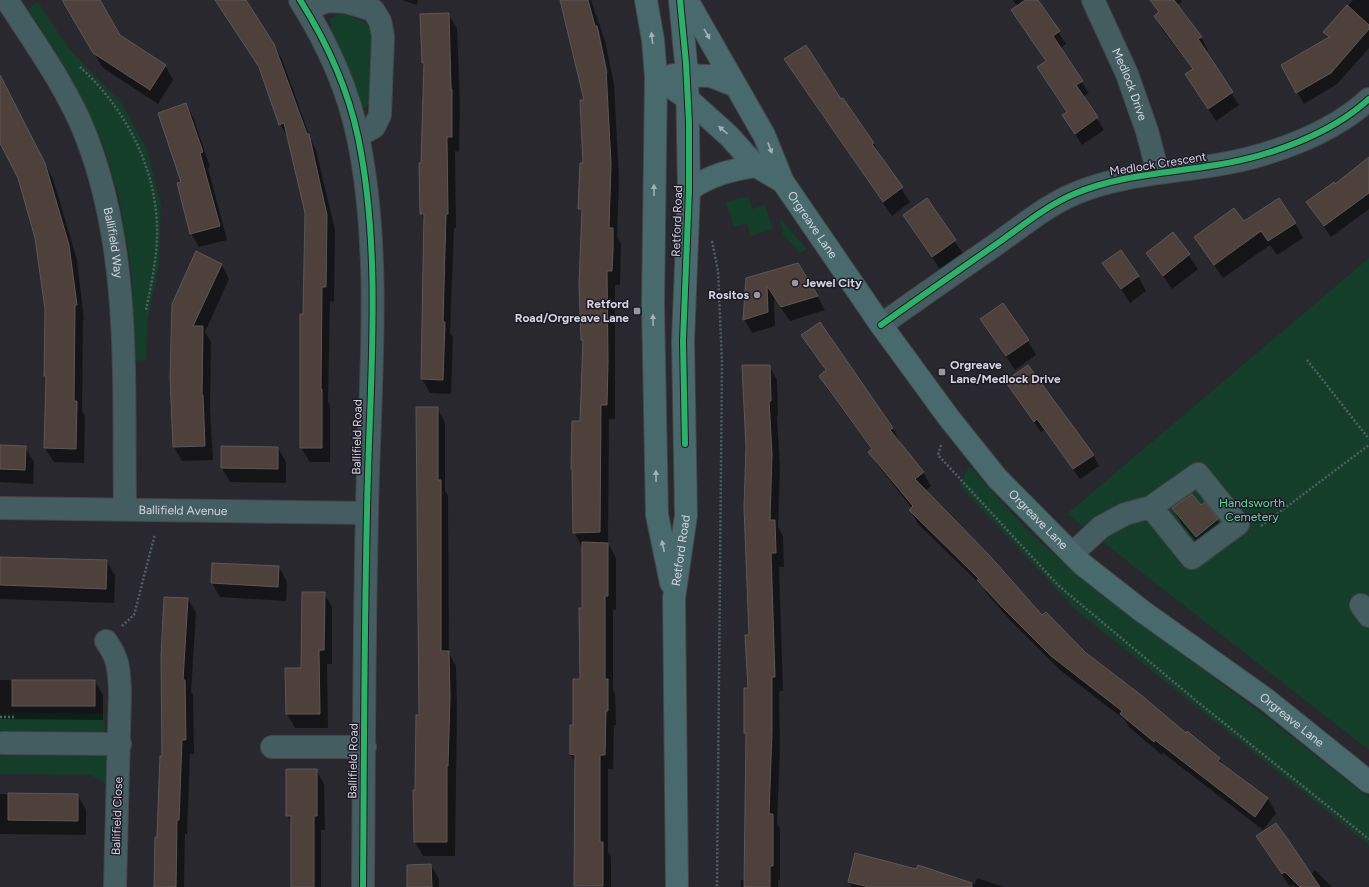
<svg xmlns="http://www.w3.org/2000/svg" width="1369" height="887" viewBox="0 0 1369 887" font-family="Figtree,sans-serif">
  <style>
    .green { fill: #153e2a }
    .shadow { fill: #0007; fill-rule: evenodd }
    .building { fill: #4e403b; stroke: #5c5859 }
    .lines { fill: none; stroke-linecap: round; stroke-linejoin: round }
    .minor-casing { stroke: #464449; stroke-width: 24 }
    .major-casing { stroke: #464449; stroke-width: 24 }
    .path { stroke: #505f63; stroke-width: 2.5; stroke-dasharray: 2 2; stroke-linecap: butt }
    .minor { stroke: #445d60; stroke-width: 22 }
    .major { stroke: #486a6d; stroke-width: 22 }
    .cycleway-casing { stroke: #1d1a28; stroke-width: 8 }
    .cycleway { stroke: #2db169; stroke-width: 6 }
    .oneway { fill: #a4afb6 }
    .poi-dot { fill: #9998a0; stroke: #1d1a28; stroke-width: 1.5 }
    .labels { text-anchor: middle; stroke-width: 3; stroke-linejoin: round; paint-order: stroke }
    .street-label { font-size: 12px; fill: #d6d4de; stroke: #1d1a28 }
    .poi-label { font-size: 12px; font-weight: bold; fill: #d6d4de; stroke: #1d1a28; text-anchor: start }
    .park-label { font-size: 12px; fill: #5ddc98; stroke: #1d1a28 }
  </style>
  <rect width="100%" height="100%" fill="#29282e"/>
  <g class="green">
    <path d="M38 2 69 49 122 104 147 150 161 206 159 265 147 323 146 360 133 361 132 273 119 198 104 147 75 84 28 9Z"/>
    <path d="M343 13 368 24 372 42 371 104 361 110 331 34V18Z"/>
    <path d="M748 196 752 209 765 205 773 229 751 236 747 223 734 227 726 202Z"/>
    <path d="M780 219 807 249 800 253 783 234Z"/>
    <path d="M1369 258V750L1067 514Z"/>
    <path d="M969 466 1029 532 1089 585 1269 719 1369 798V845L1076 610 960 486Z"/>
    <path d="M0 713 104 714 108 785 91 775 0 774Z"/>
  </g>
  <g class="shadow">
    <path d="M61 0H99L119 36 165 65 173 80 158 104 103 68 65 4 64 5Z"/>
    <path d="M216 0H245L282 59 311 140 316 150 335 230 334 302 330 301 328 402 330 405V462H310L301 448 306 213 289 139 280 124 261 70Z"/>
    <path d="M402 0H418L417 5Z"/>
    <path d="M560 0H591L605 41 614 84 619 179 617 237 621 244 620 285H615V419H609L608 543 616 558V610H613V690L615 694 616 725H614L613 769H608V852L611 857V887L575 886 576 763 570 754 571 726H574L581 680 582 547 574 532V472L572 469 573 422H581L584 344 582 340V213L580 208 584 164 586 101ZM596 27 599 30 608 73 606 74Z"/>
    <path d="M1013 0H1037L1066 44 1060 48 1089 93 1083 97 1104 130 1082 145 1064 116 1068 113 1046 62 1012 10 1017 6Z"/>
    <path d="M1150 0H1181L1182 2 1176 5 1201 37 1208 50 1205 52 1239 105 1216 121 1193 87V70L1162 29 1155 17 1159 13Z"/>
    <path d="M1353 0H1369V48L1337 84 1304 104 1282 66 1328 39 1324 32Z"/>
    <path d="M448 14 457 28 460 105 459 152 455 151 456 228H454L450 333 453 337 451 394 430 393 422 379 425 221 421 213 425 66 423 62Z"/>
    <path d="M785 60 841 100 874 143 881 158 910 202 892 216Z"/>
    <path d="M0 81 23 119 53 179 77 260 84 319 83 320 82 411 85 416 84 463 54 462 45 448 47 379 45 376 46 309 36 238 18 177 0 141Z"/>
    <path d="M186 104 194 119 210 167 208 168 227 240 199 247 191 233 182 183Z"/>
    <path d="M1369 159V209L1331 237 1307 203 1335 185Z"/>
    <path d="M926 200 964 255 941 271 904 215Z"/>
    <path d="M1243 222 1295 223 1303 238 1277 255 1270 245 1223 278 1195 237Z"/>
    <path d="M1173 233 1198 269 1172 289 1147 253Z"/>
    <path d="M1104 263 1138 276 1146 291 1130 303Z"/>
    <path d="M221 264 229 279 205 332 211 342 210 408 213 460 182 461 174 447 173 305Z"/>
    <path d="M747 279 817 296 825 310 790 321 774 298 775 326 752 333 744 319Z"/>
    <path d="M981 320 1028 341 1036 355 1015 370Z"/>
    <path d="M802 335 893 428 900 442 899 443 923 472 931 486 925 491 1042 616 1186 734 1219 758 1224 767 1268 799 1276 813 1263 830 1163 753 1162 755 1129 727 1125 720 1060 670 1011 621 987 594 983 587 918 524 910 510 912 508 878 466 870 452 872 450 828 390 820 376 826 371Z"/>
    <path d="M769 366 777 380 778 415 777 416 780 469 778 527 783 536 784 567H779L783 691H779L780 747 777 824 780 829V880H778V887H741V880H745L747 737 745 733 749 689 750 636Z"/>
    <path d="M1013 392 1093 455 1099 466 1080 479 1044 430 1041 432Z"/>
    <path d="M437 408 445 422V491L448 495 449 653 456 666 457 712 455 856H423L415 842 416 791Z"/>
    <path d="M0 446 25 447 34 462 33 484 0 482Z"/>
    <path d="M278 448 286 462V483L230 482 222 468Z"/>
    <path d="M1201 507 1217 519 1225 534 1204 551 1181 523 1173 509Z"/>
    <path d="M0 559 107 561 115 576 114 603 0 599Z"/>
    <path d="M279 567 287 582 286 601 220 597 212 583Z"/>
    <path d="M324 593 332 607V664H327L328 728H295L287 714 286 669H302Z"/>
    <path d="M188 599 196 613 191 692 193 695 194 754H190L187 834H185L184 887H155L163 757Z"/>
    <path d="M0 680 95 681 103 695V720L0 719Z"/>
    <path d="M316 770 324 784 325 830H321V887H292V823L287 815Z"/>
    <path d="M0 794 78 795 86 810V835L0 834Z"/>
    <path d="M1257 837 1311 875 1315 870 1332 887H1295L1293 885 1290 887Z"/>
    <path d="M431 865 439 879V887H408Z"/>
    <path d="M918 866 975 884 977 878 1004 887H852L849 881 917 870Z"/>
  </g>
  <g class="building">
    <path d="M62 0H100L120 35 166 65 150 90 93 53Z"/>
    <path d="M215 0H246L274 44 307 134H309L327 215 326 287H322L321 389H322V448H300V314H303L305 213 284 123 279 125 259 67Z"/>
    <path d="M560 0H588L595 26H597L606 69 611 164 609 228H613V250L612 271H607L608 360 607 405H601L600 532 573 533 572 469H571L572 421H580L583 340H581L579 284 582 209H578L580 163H583L580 100H584Z"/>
    <path d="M1025 0H1038L1060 31 1053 36 1083 81 1076 85 1098 117 1075 134 1062 115 1067 112 1037 67 1046 61 1011 10Z"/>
    <path d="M1150 0H1174L1202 37 1198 39 1233 92 1208 109 1185 74 1193 69 1154 16 1159 12Z"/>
    <path d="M1347 5 1369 25V29L1331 73 1296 93 1281 65 1329 37 1323 32Z"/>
    <path d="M449 13 451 89H452V137H447L448 214H446L443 322H445L443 380 421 379 424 214H420L419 163H421L424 63H422L420 14Z"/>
    <path d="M806 45 841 99 843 98 874 143 872 144 903 187 883 202 784 59Z"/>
    <path d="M0 75 45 163 69 245 77 305H75L74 401H77L76 449 44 448 46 376H44L45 309 35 238 18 178 0 143Z"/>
    <path d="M186 103 203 152 200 153 220 226 190 234 177 183 181 182 158 113Z"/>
    <path d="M1369 157V193L1324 226 1306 202 1334 182 1335 184Z"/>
    <path d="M927 198 956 240 932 257 903 215Z"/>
    <path d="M1279 198 1296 223 1268 241 1261 231 1214 265 1194 237 1234 208 1244 221Z"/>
    <path d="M1173 232 1190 254 1163 276 1146 253Z"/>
    <path d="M1121 250 1139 276 1121 289 1102 263Z"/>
    <path d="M196 251 222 264 193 326H203L202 395H203L205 446 173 447 170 377 172 304Z"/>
    <path d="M798 263 818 296 781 307 767 286 768 312 743 320 746 278Z"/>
    <path d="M1003 303 1029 340 1006 356 980 319Z"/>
    <path d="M820 322 893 428 890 430 924 472 915 479 989 555 1042 615 1046 612 1085 652 1141 695 1186 733 1187 731 1220 758 1218 761 1268 798 1255 817 1155 740 1154 742 1120 714 1122 711 1051 656 1002 607 977 580 979 579 909 510 913 506 868 452 872 449 819 376 826 370 801 335Z"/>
    <path d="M742 365H770L771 401H769L772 454 770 520H775L776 553H771L775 677H772V732L769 814H773V866H770V887H744L746 733H744V688H748L745 635H749L744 507 746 447Z"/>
    <path d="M1028 365 1094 455 1073 469 1037 419 1034 422 1005 381Z"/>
    <path d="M416 407H438V480H441V651H449L450 697 448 766H447V842H414L413 790H415L416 715H419Z"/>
    <path d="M0 445 26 446 25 470 0 469Z"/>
    <path d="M221 446 278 447V469L221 468Z"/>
    <path d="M1192 494 1201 505 1205 502 1218 519 1196 537 1172 508Z"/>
    <path d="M582 542 608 543V596H605V679H608V711H606L605 755H600V842H603V886H574L575 755 570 754V725H573V679H580L579 608H582Z"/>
    <path d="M0 557 107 560 106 589 0 585Z"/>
    <path d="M212 563 279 566 278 587 211 583Z"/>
    <path d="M302 592H325L324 650H319L320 714H286L285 668H301Z"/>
    <path d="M164 597 188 598 183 680H185L186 740H182L179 820H177L176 887H154L155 837H157L160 756H162L161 656Z"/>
    <rect x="12" y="680" width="83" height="26"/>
    <path d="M286 769H317V816H314V887H291V816H286Z"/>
    <path d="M8 793 78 794V821L8 820Z"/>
    <path d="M1276 823 1289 841 1320 887H1300L1285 872 1282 874 1256 836Z"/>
    <path d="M855 853 916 869 918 865 972 883V887H869L848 882Z"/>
    <path d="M431 864 432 887H407V865Z"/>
  </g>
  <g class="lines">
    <defs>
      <g id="minor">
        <path id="s1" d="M7 0C35 44 67 87 86 136 132 253 123 386 125 509"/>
        <path d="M300 0C326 41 348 90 358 137 383 257 369 390 367 512 364 637 364 762 363 887"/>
        <path id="s2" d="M1093 0 1127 74 1147 131 1158 173"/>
        <path d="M306 9 328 1 346 2 373 10 380 21 383 36 380 115 374 127 358 136"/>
        <path d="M881 325C920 297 959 270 998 243 1022 226 1046 206 1074 194 1118 175 1168 173 1216 165 1267 157 1330 135 1369 99"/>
        <path id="s3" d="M0 508 367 513"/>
        <path d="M1072 554 1101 527 1125 514 1151 507 1198 474 1238 524 1192 558 1151 507"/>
        <path d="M1361 605 1369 616"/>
        <path d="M106 641C119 659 119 670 120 692L115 887"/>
        <path d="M3 743 120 744"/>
        <path d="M272 747H365"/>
      </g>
      <g id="major">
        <path d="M646 0 653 40 656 77 653 305 657 515 671 583"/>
        <path id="s4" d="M687 0 764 135 783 182 881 325 949 418 997 478 1082 564 1142 611 1267 700 1369 782"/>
        <path d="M673 75 711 76 736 86"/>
        <path d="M656 77 688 99 729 136 756 166 783 182"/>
        <path d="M689 190C710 175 731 170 756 166"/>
        <path id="s5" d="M677 887 674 598 686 515 683 341 689 190 687 74 680 0"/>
      </g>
    </defs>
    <use href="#minor" class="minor-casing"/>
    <use href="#major" class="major-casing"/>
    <g class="path">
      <path d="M80 67C126 109 158 170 157 234 157 259 151 285 146 310"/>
      <path d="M712 241 718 271 722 363 717 887"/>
      <path d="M1307 360 1369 439"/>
      <path d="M941 445 938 455 1059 586 1199 703 1369 839"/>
      <path d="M1261 526 1369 445"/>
      <path d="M122 626 134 615 155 534"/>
      <path d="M0 717H15"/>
    </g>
    <use href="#minor" class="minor"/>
    <use href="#major" class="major"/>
    <defs>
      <g id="cycleway">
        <path d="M300 0C326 41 348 90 358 137 383 257 369 390 367 512 364 637 364 762 363 887"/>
        <path d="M680 0 686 63 689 123V190L683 341 685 444"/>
        <path d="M881 325C920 297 959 270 998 243 1022 226 1046 206 1074 194 1118 175 1168 173 1216 165 1267 157 1330 135 1369 99"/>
      </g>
    </defs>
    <use href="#cycleway" class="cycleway-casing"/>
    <use href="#cycleway" class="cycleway"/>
  </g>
  <defs><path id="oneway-solid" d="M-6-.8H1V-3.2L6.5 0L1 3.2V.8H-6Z"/></defs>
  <g class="oneway">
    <use href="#oneway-solid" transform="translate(707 34) rotate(60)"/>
    <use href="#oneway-solid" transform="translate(652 38) rotate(-97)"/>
    <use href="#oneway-solid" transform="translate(723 130) rotate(-139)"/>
    <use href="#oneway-solid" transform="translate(770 148) rotate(69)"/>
    <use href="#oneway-solid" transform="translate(654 190) rotate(-90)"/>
    <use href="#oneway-solid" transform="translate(653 320) rotate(-91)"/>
    <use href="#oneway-solid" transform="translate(656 476) rotate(-91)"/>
    <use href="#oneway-solid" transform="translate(663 546) rotate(-102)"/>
  </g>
  <g class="poi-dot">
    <circle cx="795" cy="283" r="4"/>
    <circle cx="757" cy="295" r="4"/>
    <rect x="633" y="307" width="8" height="8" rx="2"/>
    <rect x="938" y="368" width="8" height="8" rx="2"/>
  </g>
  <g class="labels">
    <g class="street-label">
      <text dy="4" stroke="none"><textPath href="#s2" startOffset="92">Medlock Drive</textPath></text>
      <text transform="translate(1158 164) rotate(-9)" y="4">Medlock Crescent</text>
      <text transform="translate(677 221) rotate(-88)" y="4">Retford Road</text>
      <text dy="4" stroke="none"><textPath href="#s4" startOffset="258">Orgreave Lane</textPath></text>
      <text dy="4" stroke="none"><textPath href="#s1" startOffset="268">Ballifield Way</textPath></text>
      <text transform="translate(357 437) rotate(-89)" y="4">Ballifield Road</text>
      <text dy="4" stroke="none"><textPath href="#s3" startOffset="183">Ballifield Avenue</textPath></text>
      <text dy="4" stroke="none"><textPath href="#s4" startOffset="630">Orgreave Lane</textPath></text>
      <text dy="4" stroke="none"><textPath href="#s5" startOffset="337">Retford Road</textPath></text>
      <text dy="4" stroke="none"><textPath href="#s4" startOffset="954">Orgreave Lane</textPath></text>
      <text transform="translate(353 761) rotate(-89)" y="4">Ballifield Road</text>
      <text transform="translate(117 816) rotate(-88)" y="4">Ballifield Close</text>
    </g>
    <g class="poi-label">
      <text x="803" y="287">Jewel City</text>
      <text x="749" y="299" text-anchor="end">Rositos</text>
      <text x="629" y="308" text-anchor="end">Retford<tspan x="629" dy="14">Road/Orgreave Lane</tspan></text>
      <text x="950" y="369">Orgreave<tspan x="950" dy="14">Lane/Medlock Drive</tspan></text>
    </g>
    <g class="park-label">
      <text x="1252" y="507">Handsworth<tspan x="1252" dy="14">Cemetery</tspan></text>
    </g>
  </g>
</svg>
